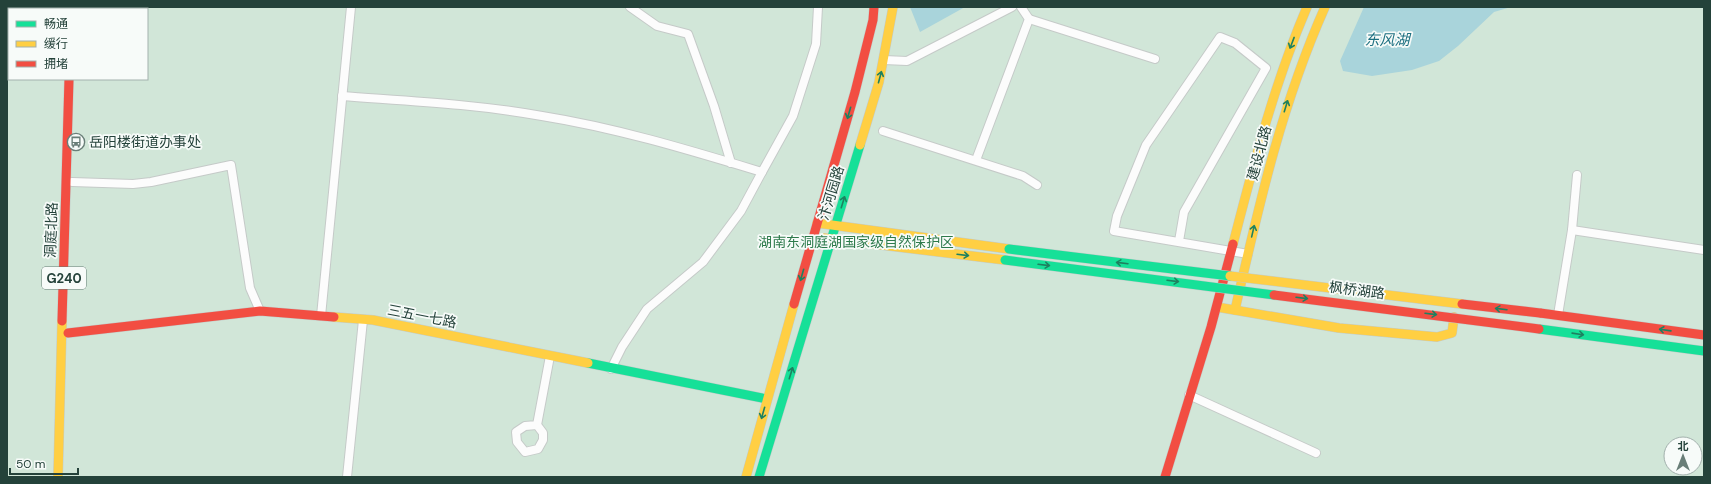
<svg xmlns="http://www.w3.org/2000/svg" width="1711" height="484" viewBox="0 0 1711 484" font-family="'DM Sans','Noto Sans SC',sans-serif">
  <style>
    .green { fill: #d1e6d8; fill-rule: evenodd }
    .water { fill: #a9d4db }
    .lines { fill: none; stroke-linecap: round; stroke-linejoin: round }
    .street-casing { stroke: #c5cac8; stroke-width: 10 }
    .fast-casing { stroke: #c3cbc8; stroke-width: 10 }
    .slow-casing { stroke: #c3cbc8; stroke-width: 10 }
    .jam-casing { stroke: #c3cbc8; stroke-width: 10 }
    .street { stroke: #fcfcfc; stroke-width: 8 }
    .fast { stroke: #16e098; stroke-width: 9 }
    .slow { stroke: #ffcf43; stroke-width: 9 }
    .jam { stroke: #f24e42; stroke-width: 9 }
    .fast-bridge-casing { stroke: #c3ccc9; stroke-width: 10; stroke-linecap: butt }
    .slow-bridge-casing { stroke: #c3ccc9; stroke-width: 10; stroke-linecap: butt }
    .jam-bridge-casing { stroke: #c3ccc9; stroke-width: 10; stroke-linecap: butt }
    .fast-bridge { stroke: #16e098; stroke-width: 9 }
    .slow-bridge { stroke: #ffcf43; stroke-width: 9 }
    .jam-bridge { stroke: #f24e42; stroke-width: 9 }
    .oneway { stroke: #1e8160 }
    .labels { text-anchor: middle; stroke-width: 3.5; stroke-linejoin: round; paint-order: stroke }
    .shield { fill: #f7fbf9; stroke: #637a73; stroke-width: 1 }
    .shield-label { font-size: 13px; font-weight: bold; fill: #24423a }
    .poi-label { font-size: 14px; fill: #24423a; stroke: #f7fbf9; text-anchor: start }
    .street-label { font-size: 14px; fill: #24423a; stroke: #f7fbf9 }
    .park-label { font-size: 14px; fill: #2d7a4b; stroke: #f7fbf9 }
    .water-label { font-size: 15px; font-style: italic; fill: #1c6f80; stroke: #f7fbf9 }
  </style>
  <rect width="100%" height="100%" fill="#e8edeb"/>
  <path class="green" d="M7 7H1704V477H7ZM9 9H147V79H9ZM1671 444H1695V468H1671Z"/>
  <g class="water">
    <path d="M910 7H965L920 32Z"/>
    <path d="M1364 7H1511L1494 12 1458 46 1439 61 1412 70 1372 76 1343 71 1340 61Z"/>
  </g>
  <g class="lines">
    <defs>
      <g id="street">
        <path d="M630 7 657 26 688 34 714 106 731 163"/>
        <path d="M1029 19 1155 59"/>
        <path d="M884 60 907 61 1012 7"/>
        <path d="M342 96C408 101 476 104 542 116 617 128 689 150 762 172L741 211 703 262 647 309 622 347 611 369"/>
        <path d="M883 131 1023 176 1037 185"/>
        <path d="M976 160 1029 19 1021 7"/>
        <path d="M762 172 793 116 816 44 818 7"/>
        <path d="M72 182 133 184 151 182 231 165 250 288 260 311"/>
        <path d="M1572 230 1704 250"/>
        <path d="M1179 241 1184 212 1266 68 1235 43 1220 37 1146 145 1117 216 1114 231 1248 254"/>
        <path d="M1558 315 1572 230 1577 175"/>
        <path d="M321 316 351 7"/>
        <path d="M1189 395 1316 453"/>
        <path d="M537 425 525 426 516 432 517 442 525 452 538 449 543 440V433L537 425 550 356"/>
        <path d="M347 477 363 320"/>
      </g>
      <g id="fast">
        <path d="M1539 329 1704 351"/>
        <path d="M588 363 767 399"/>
        <path d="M759 477 860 145"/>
      </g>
      <g id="slow">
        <path d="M66 7 67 9"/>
        <path d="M860 145 879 82 893 7"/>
        <path d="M817 223 1009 249"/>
        <path d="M824 238 1005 260"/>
        <path d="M1233 244C1254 163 1274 84 1307 7"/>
        <path d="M1217 307 1339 328 1437 337 1452 333 1454 317"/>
        <path d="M1235 310C1259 205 1281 106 1325 7"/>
        <path d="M334 317 373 320 588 363"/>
        <path d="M58 477 62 321"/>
        <path d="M746 477 794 304"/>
      </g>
      <g id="jam">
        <path d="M794 304 855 92 873 20 874 7"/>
        <path d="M1540 313 1704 335"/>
        <path d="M62 321 69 79"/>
        <path d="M68 333 260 311 334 317"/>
        <path d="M1165 477 1211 327 1233 244"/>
      </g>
    </defs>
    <use href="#street" class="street-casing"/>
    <use href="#fast" class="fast-casing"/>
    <use href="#slow" class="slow-casing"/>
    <use href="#jam" class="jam-casing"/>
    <use href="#street" class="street"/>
    <use href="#fast" class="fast"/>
    <use href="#slow" class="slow"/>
    <use href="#jam" class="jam"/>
    <defs>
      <g id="fast-bridge">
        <path d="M1009 249 1230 276"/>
        <path d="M1005 260 1274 295"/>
      </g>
      <path id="slow-bridge" d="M1230 276 1462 304"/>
      <g id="jam-bridge">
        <path d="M1274 295 1539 329"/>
        <path d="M1462 304 1540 313"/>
      </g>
    </defs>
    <use href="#fast-bridge" class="fast-bridge-casing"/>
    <use href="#slow-bridge" class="slow-bridge-casing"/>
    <use href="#jam-bridge" class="jam-bridge-casing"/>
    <use href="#fast-bridge" class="fast-bridge"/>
    <use href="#slow-bridge" class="slow-bridge"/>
    <use href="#jam-bridge" class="jam-bridge"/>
  </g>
  <defs><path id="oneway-shaft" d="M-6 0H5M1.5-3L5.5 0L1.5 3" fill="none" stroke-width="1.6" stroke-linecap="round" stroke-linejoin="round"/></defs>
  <g class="oneway">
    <use href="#oneway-shaft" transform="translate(1292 43) rotate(111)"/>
    <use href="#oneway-shaft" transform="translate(880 77) rotate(-75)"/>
    <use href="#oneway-shaft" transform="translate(1286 106) rotate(-73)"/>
    <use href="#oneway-shaft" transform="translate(849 113) rotate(106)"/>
    <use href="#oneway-shaft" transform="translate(843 202) rotate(-73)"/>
    <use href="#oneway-shaft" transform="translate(1253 231) rotate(-77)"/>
    <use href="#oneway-shaft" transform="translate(963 255) rotate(7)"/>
    <use href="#oneway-shaft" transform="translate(1122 263) rotate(-173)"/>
    <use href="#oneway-shaft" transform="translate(1044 265) rotate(7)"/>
    <use href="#oneway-shaft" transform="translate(802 275) rotate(106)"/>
    <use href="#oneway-shaft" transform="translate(1173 281) rotate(7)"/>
    <use href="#oneway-shaft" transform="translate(1302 298) rotate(7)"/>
    <use href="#oneway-shaft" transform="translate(1501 309) rotate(-173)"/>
    <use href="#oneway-shaft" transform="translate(1431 314) rotate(7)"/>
    <use href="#oneway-shaft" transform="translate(1665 330) rotate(-172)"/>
    <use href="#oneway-shaft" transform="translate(1578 334) rotate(8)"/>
    <use href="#oneway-shaft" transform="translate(791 373) rotate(-73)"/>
    <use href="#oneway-shaft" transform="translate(763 413) rotate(106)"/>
  </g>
  <defs>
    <symbol id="bus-ring" viewBox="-11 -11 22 22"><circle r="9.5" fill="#f7fbf9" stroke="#697e78" stroke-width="1.5"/><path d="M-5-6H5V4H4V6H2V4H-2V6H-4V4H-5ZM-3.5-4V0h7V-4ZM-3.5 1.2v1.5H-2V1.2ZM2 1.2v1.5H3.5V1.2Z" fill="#697e78"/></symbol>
  </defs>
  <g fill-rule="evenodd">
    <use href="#bus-ring" x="66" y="132" width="20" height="20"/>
  </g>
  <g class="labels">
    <rect class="shield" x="42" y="267" width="44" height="22" rx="3"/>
    <g class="shield-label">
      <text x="64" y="283">G240</text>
    </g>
    <g class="poi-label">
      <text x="89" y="147">岳阳楼街道办事处</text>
    </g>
    <g class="street-label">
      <text transform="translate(1259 153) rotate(-75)" y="5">建设北路</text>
      <text transform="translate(831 193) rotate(-73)" y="5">汴河园路</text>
      <text transform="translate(51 230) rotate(-88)" y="5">洞庭北路</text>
      <text transform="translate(1357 290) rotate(7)" y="5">枫桥湖路</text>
      <text transform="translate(422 316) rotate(11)" y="5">三五一七路</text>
    </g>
    <g class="park-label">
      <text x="856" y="247">湖南东洞庭湖国家级自然保护区</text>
    </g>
    <g class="water-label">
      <text x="1387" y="45">东风湖</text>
    </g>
  </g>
  <rect width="1711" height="484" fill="none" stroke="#24423a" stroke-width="16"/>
  <rect x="8" y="8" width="140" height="72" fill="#f7fbf9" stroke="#a3b1ad"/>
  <rect x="16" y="21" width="20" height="6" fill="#16e098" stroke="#a3b1ad"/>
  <text x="44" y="28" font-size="12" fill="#24423a">畅通</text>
  <rect x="16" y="41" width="20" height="6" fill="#ffcf43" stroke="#a3b1ad"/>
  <text x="44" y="48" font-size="12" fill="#24423a">缓行</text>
  <rect x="16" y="61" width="20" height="6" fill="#f24e42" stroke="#a3b1ad"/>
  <text x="44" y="68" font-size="12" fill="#24423a">拥堵</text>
  <g transform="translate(1683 456)"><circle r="19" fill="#f7fbf9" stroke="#a3b1ad"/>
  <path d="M0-3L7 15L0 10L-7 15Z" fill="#697e78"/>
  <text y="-6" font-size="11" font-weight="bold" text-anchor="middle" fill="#24423a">北</text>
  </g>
  <path d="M10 468v6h68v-6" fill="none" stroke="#24423a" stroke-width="2"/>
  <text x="16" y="468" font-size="12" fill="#24423a" stroke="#f7fbf9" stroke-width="3" paint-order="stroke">50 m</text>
</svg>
